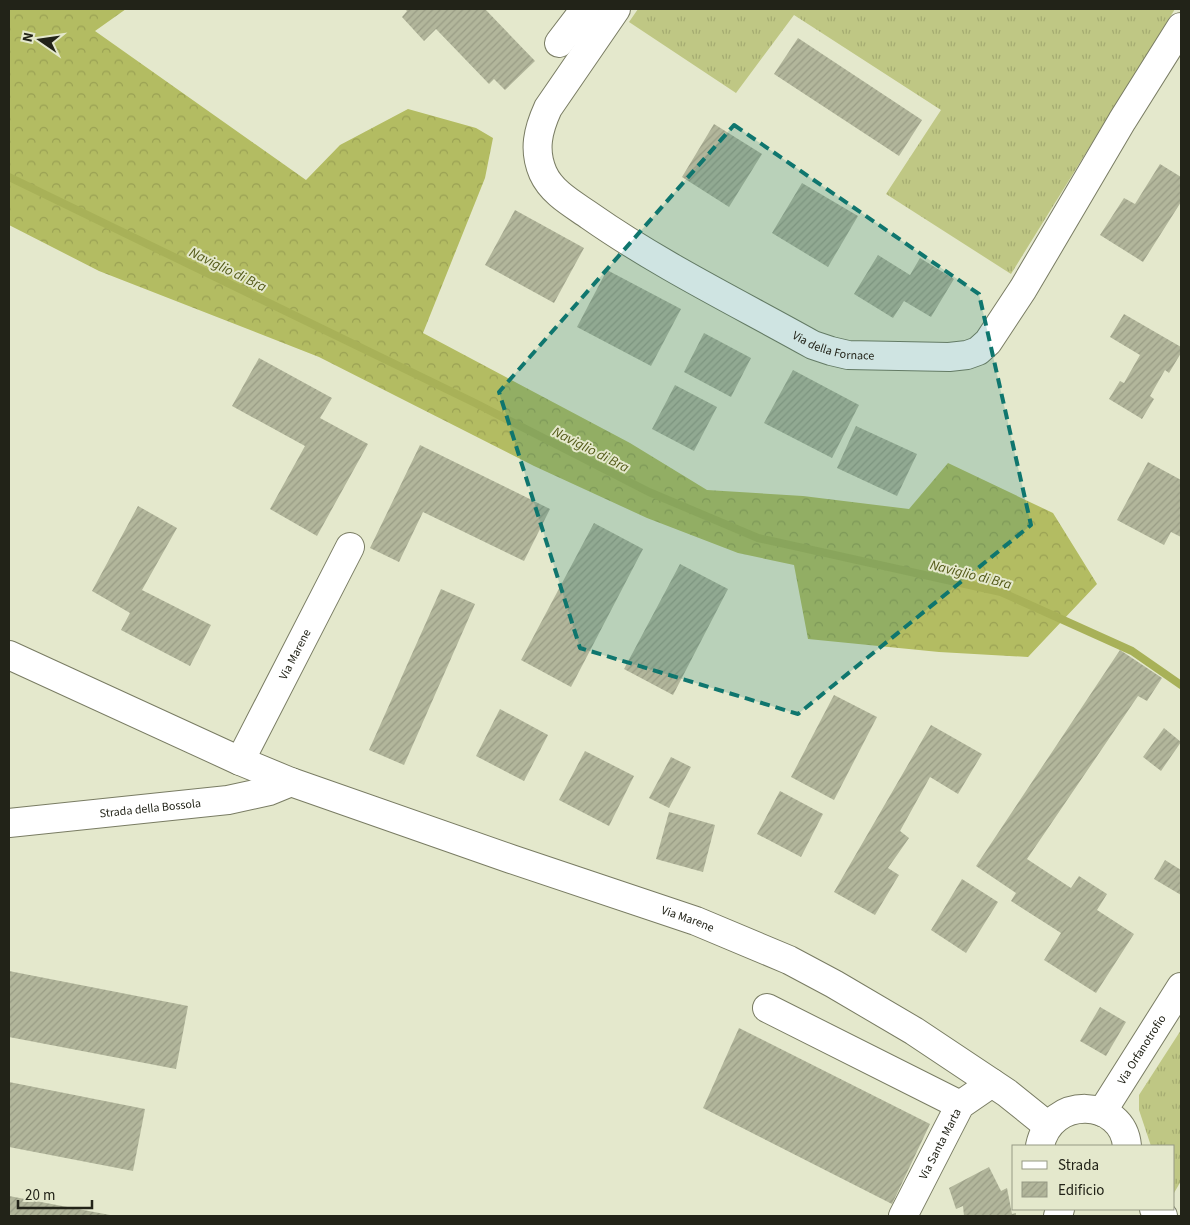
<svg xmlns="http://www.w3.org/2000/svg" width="1190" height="1225" viewBox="0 0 1190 1225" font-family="'Source Sans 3',sans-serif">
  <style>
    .grass { fill: url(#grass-tufts) }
    .forest { fill: url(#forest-crowns) }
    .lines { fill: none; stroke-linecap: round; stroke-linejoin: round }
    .stream { stroke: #a8b158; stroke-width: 8 }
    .building { fill: url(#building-hatch) }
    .minor-casing { stroke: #797c63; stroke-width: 30 }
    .major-casing { stroke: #797c63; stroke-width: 30 }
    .minor { stroke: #fff; stroke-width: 28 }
    .major { stroke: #fff; stroke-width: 28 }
    .marked { fill: #0f766e; fill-opacity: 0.2; stroke: #0f766e; stroke-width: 4; stroke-dasharray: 10 6; stroke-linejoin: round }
    .labels { text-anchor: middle; stroke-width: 4; stroke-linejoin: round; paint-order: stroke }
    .street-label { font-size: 12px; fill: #222318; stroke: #e4e8cc }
    .water-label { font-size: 14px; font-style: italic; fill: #525816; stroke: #e4e8cc }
  </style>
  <defs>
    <pattern id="grass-tufts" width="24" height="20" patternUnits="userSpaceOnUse" patternTransform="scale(1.25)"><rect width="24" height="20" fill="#bfc784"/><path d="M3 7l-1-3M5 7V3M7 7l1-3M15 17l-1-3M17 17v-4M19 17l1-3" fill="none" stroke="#a4ab71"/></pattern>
    <pattern id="forest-crowns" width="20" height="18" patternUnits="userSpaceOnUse" patternTransform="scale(1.25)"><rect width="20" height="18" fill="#b3bc62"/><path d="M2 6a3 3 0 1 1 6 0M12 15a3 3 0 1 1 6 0" fill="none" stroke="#9aa154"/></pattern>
    <pattern id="building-hatch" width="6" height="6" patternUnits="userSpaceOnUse" patternTransform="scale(1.25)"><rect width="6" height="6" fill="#b2b69b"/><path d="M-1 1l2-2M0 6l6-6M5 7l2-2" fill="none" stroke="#999c85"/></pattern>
  </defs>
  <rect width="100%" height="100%" fill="#e4e8cc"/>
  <g class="grass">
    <path d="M638 9H1175L1011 274 886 194 941 110 794 15 736 93 629 22Z"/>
    <path d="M1181 1030V1181L1174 1193V1146H1151L1139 1110V1095Z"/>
  </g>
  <path class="forest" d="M9 9H126L95 31 306 180 340 145 408 109 476 128 493 138 485 178 423 333 630 443 707 490 803 496 909 509 948 463 1053 513 1097 584 1028 657 939 652 808 639 794 565 738 553 647 518 534 466 319 357 99 271 9 225Z"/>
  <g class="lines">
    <path class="stream" d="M9 177 475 403 649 492 758 538 1001 592 1132 651 1181 685"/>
  </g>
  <g class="building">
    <path d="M405 9H485L535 61 505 90 494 79 489 84 436 29 424 41 402 17 407 11Z"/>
    <path d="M798 38 922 120 899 156 774 74Z"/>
    <path d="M714 124 762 154 729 207 682 177Z"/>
    <path d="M1160 164 1181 177V202L1143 262 1100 235 1124 198 1135 204Z"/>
    <path d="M802 183 858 216 828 267 772 233Z"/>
    <path d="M515 210 584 248 554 303 485 265Z"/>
    <path d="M878 255 910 275 920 258 954 279 931 317 904 301 893 318 854 294Z"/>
    <path d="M607 270 681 309 651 366 577 327Z"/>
    <path d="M1124 314 1181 347V353L1169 373 1165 370 1150 396 1154 399 1142 419 1109 399 1120 381 1124 383 1140 355 1110 337Z"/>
    <path d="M704 333 751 358 731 397 684 372Z"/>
    <path d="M259 358 332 398 320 418 368 444 317 536 270 509 305 446 232 406Z"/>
    <path d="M793 370 859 405 832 458 764 423Z"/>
    <path d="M675 385 717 407 694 451 652 429Z"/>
    <path d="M856 426 917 454 897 496 837 468Z"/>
    <path d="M420 445 550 509 524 561 423 512 399 562 370 548Z"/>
    <path d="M1148 462 1181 480V537L1171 532 1164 545 1117 520Z"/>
    <path d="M138 506 177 528 142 590 211 625 190 666 121 630 130 613 92 591Z"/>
    <path d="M594 523 643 549 571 687 521 660Z"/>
    <path d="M680 564 728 589 673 695 624 669Z"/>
    <path d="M441 589 475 604 404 765 369 750Z"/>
    <path d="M1120 650 1162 678 1147 701 1138 696 1027 859 1071 888 1079 876 1107 894 1097 910 1134 934 1096 993 1044 960 1061 933 1011 901 1016 893 976 866Z"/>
    <path d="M834 695 877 717 834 800 791 777Z"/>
    <path d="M500 709 548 735 524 781 476 756Z"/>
    <path d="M931 725 982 754 958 794 930 777 900 831 909 838 888 868 899 875 875 915 834 892Z"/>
    <path d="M1164 728 1181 742 1161 771 1143 757Z"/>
    <path d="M585 751 634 776 609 826 559 800Z"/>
    <path d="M671 757 691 767 669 808 649 798Z"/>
    <path d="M780 791 823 814 801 857 757 834Z"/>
    <path d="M669 812 715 825 703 872 656 859Z"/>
    <path d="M1165 860 1181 870V895L1154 879Z"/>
    <path d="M962 879 998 902 966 953 931 930Z"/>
    <path d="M9 971 188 1006 176 1069 9 1037Z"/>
    <path d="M1100 1007 1126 1022 1106 1056 1080 1041Z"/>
    <path d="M739 1028 930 1124 892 1204 703 1108Z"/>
    <path d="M9 1082 145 1109 133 1171 9 1147Z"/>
    <path d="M989 1167 1001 1191 1007 1188 1012 1214 1016 1213V1216H964L963 1206 956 1209 949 1188Z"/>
    <path d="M9 1196 110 1215V1216H9Z"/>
  </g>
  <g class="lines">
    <defs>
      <g id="minor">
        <path id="s1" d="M616 9 548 108C538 130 533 150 543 173 552 193 573 204 590 216 660 265 738 303 813 345L831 351 848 355 949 357 967 355 978 351 988 342 1023 289 1122 121 1181 27"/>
        <path d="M559 43 585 9"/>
        <path id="s2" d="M240 761 350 547"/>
        <path id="s3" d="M9 823 228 800 269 791 291 782"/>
        <path d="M767 1008 960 1105"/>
        <path id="s4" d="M1102 1112 1181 987"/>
        <path id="s5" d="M903 1216 960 1105 992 1083"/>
        <path d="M1058 1216 1060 1209"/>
      </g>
      <g id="major">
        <path id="s6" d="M9 655 240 761 291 782 511 859 696 921 789 960 834 984 914 1031 1007 1093 1048 1126"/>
        <path d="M1040 1146C1050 1095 1123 1098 1127 1146"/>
        <path d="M1154 1209 1163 1216"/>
      </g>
    </defs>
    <use href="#minor" class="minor-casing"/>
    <use href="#major" class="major-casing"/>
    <use href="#minor" class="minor"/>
    <use href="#major" class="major"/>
  </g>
  <path class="marked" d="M734 125 979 294 1031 525 798 714 580 648 499 392Z"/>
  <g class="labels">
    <g class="street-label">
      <text dy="4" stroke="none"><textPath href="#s1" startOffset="530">Via della Fornace</textPath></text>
      <text dy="4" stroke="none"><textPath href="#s2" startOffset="120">Via Marene</textPath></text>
      <text dy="4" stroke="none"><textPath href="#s3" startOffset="142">Strada della Bossola</textPath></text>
      <text dy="4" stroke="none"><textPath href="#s6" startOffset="729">Via Marene</textPath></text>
      <text dy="4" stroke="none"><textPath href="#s4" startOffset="74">Via Orfanotrofio</textPath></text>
      <text dy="4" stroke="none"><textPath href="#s5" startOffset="81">Via Santa Marta</textPath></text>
    </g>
    <g class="water-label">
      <text transform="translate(228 269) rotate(26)" y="5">Naviglio di Bra</text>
      <text transform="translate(591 449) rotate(27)" y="5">Naviglio di Bra</text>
      <text transform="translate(971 574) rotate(14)" y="5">Naviglio di Bra</text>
    </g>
  </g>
  <rect width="1190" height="1225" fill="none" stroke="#222318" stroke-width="20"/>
  <rect x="1012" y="1145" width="162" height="65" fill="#e4e8cc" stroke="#969984"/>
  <rect x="1022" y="1161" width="25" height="8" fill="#ffffff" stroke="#969984"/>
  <text x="1058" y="1170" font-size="15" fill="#222318">Strada</text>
  <rect x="1022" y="1182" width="25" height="15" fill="url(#building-hatch)" stroke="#969984"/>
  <text x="1058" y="1195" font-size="15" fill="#222318">Edificio</text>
  <g transform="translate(40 40) rotate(283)" stroke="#e4e8cc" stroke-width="4" paint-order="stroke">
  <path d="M0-4L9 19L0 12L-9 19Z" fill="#222318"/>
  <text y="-8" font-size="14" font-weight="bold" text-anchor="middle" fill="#222318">N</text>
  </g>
  <path d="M18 1200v8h74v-8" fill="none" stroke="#222318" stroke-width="2.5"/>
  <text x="25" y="1200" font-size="15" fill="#222318" stroke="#e4e8cc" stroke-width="4" paint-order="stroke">20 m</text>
</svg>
